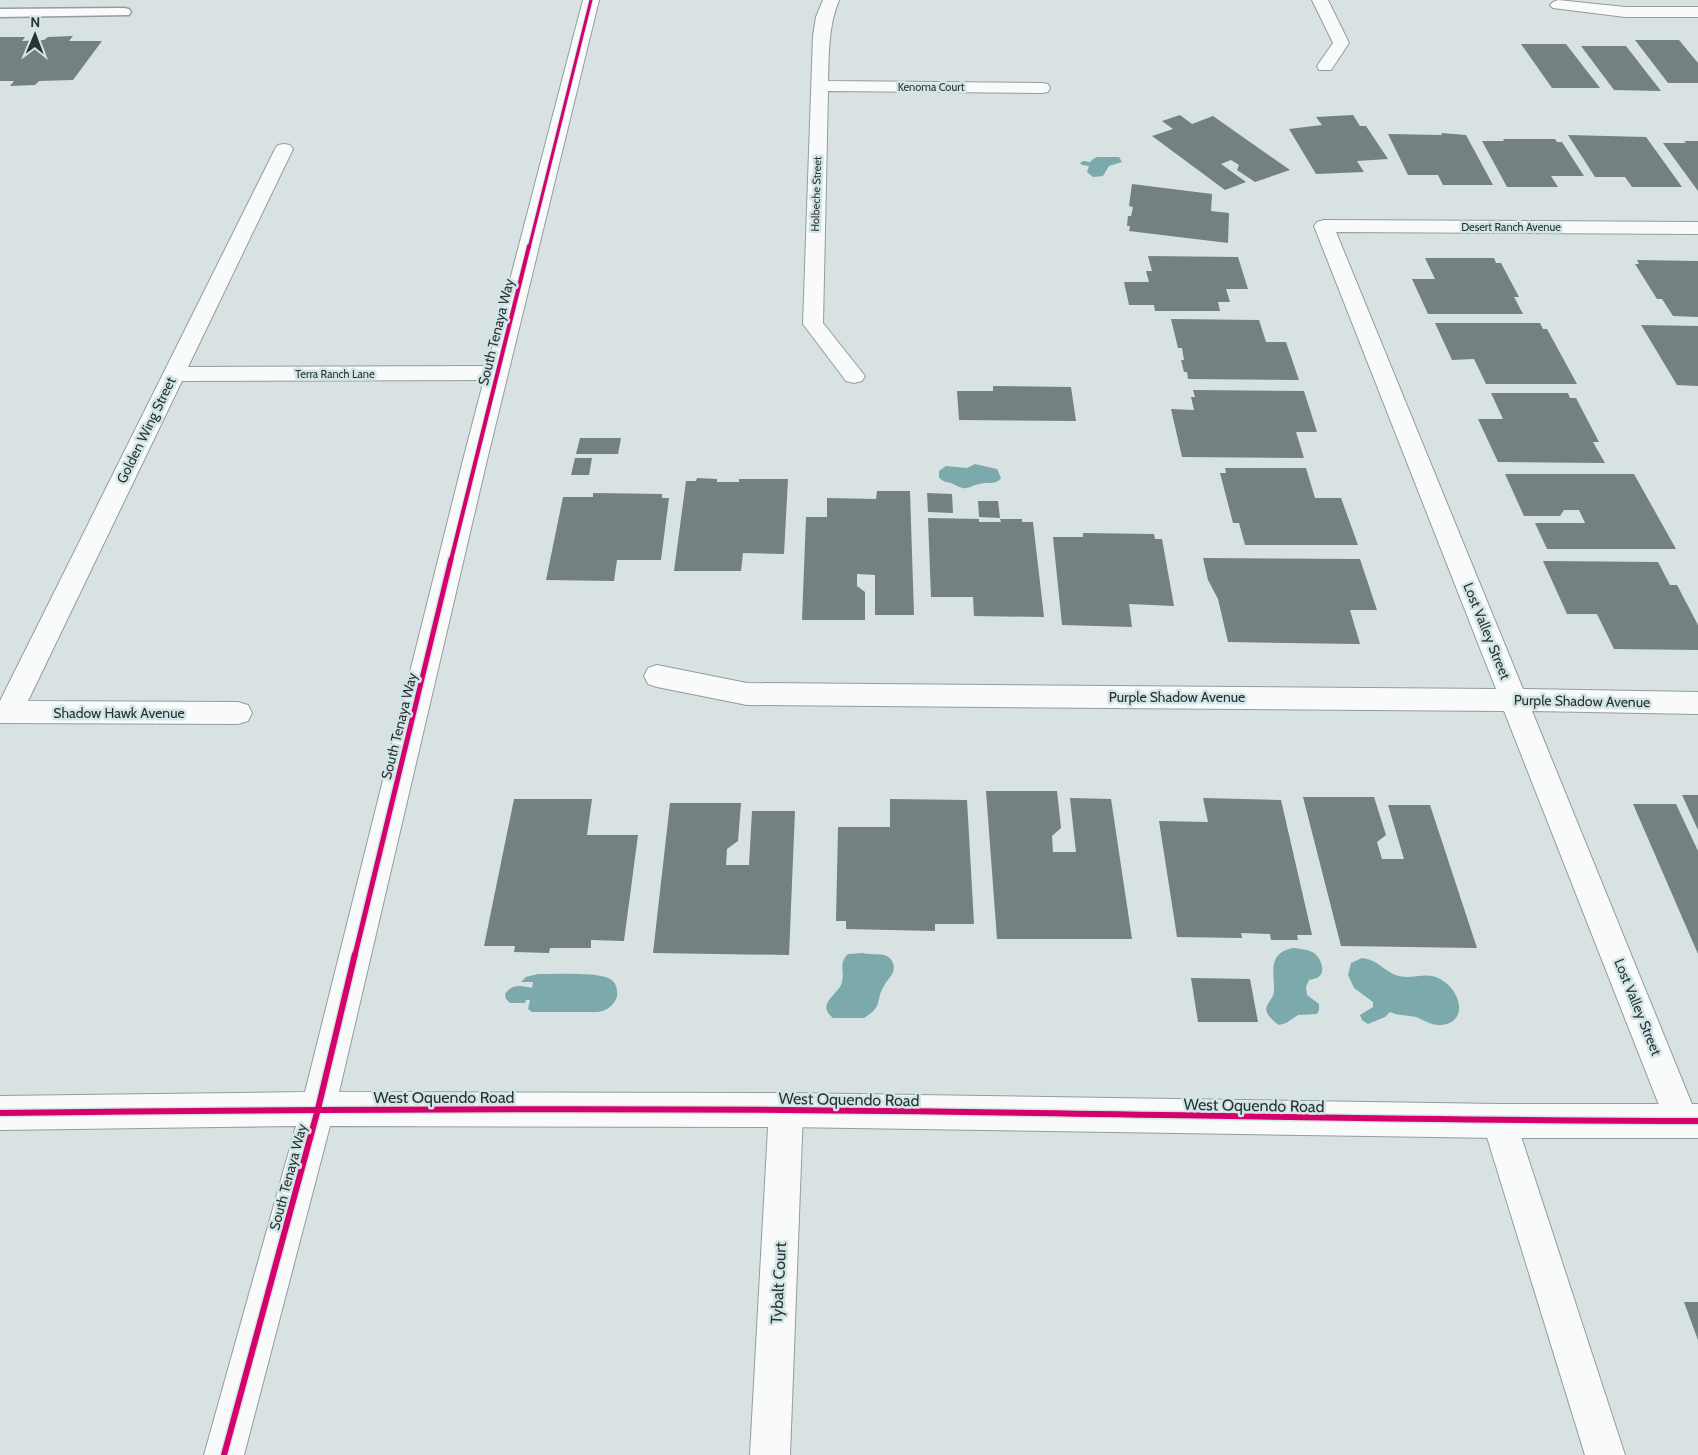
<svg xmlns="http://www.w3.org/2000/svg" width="1698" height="1455" viewBox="0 0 1698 1455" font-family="Cabin,sans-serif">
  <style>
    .water { fill: #7ca9ac }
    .building { fill: #738181 }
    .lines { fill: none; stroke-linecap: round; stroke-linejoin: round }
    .lane-casing { stroke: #949c9c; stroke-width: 3 }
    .street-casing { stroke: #949c9c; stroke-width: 2 }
    .secondary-casing { stroke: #949c9c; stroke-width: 2 }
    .lane { fill: #f9fbfb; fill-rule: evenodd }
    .street { fill: #f9fbfb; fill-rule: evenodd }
    .secondary { fill: #f9fbfb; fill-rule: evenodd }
    .cycleway-far3-casing { stroke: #d3e6e7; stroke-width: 5 }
    .cycleway-far2-casing { stroke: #d3e6e7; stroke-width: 6 }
    .cycleway-far1-casing { stroke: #d3e6e7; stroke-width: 8 }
    .cycleway-casing { stroke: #d3e6e7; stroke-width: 9 }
    .cycleway-far3 { stroke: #d6006c; stroke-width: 3 }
    .cycleway-far2 { stroke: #d6006c; stroke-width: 4 }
    .cycleway-far1 { stroke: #d6006c; stroke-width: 5 }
    .cycleway { stroke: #d6006c; stroke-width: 6 }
    .labels { text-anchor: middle; stroke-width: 5; stroke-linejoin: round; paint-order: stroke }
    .far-street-label { font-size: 11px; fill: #2a3232; stroke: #d3e6e7 }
    .street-label { font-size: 14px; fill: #2a3232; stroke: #d3e6e7 }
    .near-street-label { font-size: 16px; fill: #2a3232; stroke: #d3e6e7 }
  </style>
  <rect width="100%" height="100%" fill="#d8e2e2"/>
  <g class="water">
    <path d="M1097 157H1119L1122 162 1109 166 1103 176 1093 177 1087 172 1089 166 1082 165 1080 163 1083 161 1090 162 1093 159Z"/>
    <path d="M975 464 997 469 1001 478C995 486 988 481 979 484 965 488 967 491 953 484 947 481 943 483 939 477V471L946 466 967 468Z"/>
    <path d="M1294 948C1300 949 1308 949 1314 953 1321 958 1327 973 1317 978 1315 979 1312 979 1309 980L1306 987 1307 995 1319 1004V1010L1317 1014 1298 1015 1286 1023 1279 1025C1253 1006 1275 1004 1274 989 1274 971 1268 952 1294 948Z"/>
    <path d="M863 953C872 956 887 951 892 961 898 972 888 978 884 986 875 1000 884 1006 864 1018H833C815 1003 839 995 842 982 845 970 838 964 848 954Z"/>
    <path d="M1362 958C1379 960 1384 972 1399 976 1413 980 1426 971 1440 979 1460 989 1470 1022 1441 1025 1432 1026 1424 1020 1416 1017 1407 1015 1399 1016 1390 1012L1385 1017 1368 1024 1362 1020 1360 1015 1373 1007V1002L1354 988 1348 975 1351 963Z"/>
    <path d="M538 974C554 974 595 972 608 978 616 981 618 989 617 997 613 1006 607 1011 597 1012H532L528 1009 530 1000H526L525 1003H510L506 999 505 994C512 983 523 986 532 988L533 982H521L526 977Z"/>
  </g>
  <g class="building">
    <path d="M73 36 69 41H102L73 80 39 81 35 85 10 86 14 81H0V37H25L22 41 44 40 48 37Z"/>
    <path d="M1635 40H1679L1698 63V83H1668Z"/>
    <path d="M1521 44H1566L1600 88H1552Z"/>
    <path d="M1581 46H1626L1661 91 1614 90Z"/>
    <path d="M1180 115 1192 124 1213 116 1290 170 1255 182 1237 170 1239 165 1231 160 1221 164 1246 182 1225 190 1152 136 1173 129 1162 121Z"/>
    <path d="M1353 115 1360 126H1366L1388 159 1357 161 1364 172 1316 174 1289 129 1322 125 1316 117Z"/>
    <path d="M1441 133 1466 135 1493 185H1443L1438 175H1408L1388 134 1442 135Z"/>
    <path d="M1568 135 1646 137 1682 187H1632L1625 177H1595Z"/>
    <path d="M1503 139H1555L1557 142H1562L1584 176H1551L1558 187H1507L1482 141H1504Z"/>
    <path d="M1684 141H1698V191L1663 143H1686Z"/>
    <path d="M1132 184 1212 194 1211 211 1229 213 1228 243 1129 231 1130 226H1127L1128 216H1131L1133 207 1129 206Z"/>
    <path d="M1148 256 1238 257 1248 289H1226L1230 302H1218L1220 311H1155L1154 305H1129L1124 282H1149L1146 271H1152Z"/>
    <path d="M1425 258H1494L1496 263H1501L1519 297H1514L1523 314H1428L1412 279H1435Z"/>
    <path d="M1637 260 1698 261V317L1673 316 1662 299H1657L1635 264H1639Z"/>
    <path d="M1171 319 1259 320 1266 342H1286L1299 380 1188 379 1187 372H1184L1181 360H1184L1182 348H1178Z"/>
    <path d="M1435 323H1540L1543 329H1547L1577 384H1486L1474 359 1452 360Z"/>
    <path d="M1641 325 1698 326V386L1677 385Z"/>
    <path d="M993 386 1071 387 1076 421 959 420 957 391H993Z"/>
    <path d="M1193 390 1304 391 1317 432H1296L1304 458 1182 457 1171 409 1194 410 1191 397H1195Z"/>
    <path d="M1491 393H1568L1570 398H1576L1599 442H1593L1605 463 1498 462 1478 419H1503Z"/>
    <path d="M580 438H621L618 454H576Z"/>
    <path d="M575 458H592L589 475H571Z"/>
    <path d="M1225 468H1306L1315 498H1341L1358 545H1245L1239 523H1233L1220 473H1226Z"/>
    <path d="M1505 474H1634L1676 549H1547L1535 523H1585L1579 510H1564L1560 516H1524Z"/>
    <path d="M697 478 717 479V482H739V479H788L784 554 743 553 741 571H674L686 481H696Z"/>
    <path d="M877 491H910L914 615H875V575L857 574V586L865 592V620H802L806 517H827V498L876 499Z"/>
    <path d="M593 493 662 494V498H669L661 560H617L614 581 546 580 563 497H593Z"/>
    <path d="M927 493 952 494 953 513 928 512Z"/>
    <path d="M978 501H998L1000 518 979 517Z"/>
    <path d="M928 518 979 519V522H1001L1000 519H1022V522H1033L1044 617 974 616 973 597H931Z"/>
    <path d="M1083 533 1154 534 1155 539H1162L1174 606 1129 604 1132 627 1062 625 1053 537H1083Z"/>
    <path d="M1203 558 1360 559 1377 610H1350L1360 644 1228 642 1218 599 1208 580Z"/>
    <path d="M1543 561 1658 562 1670 585H1677L1698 625V650L1614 649 1597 614H1567Z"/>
    <path d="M986 791H1057L1061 828 1052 836 1053 852H1076L1070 798 1111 799 1132 939H997Z"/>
    <path d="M1682 795H1698V830Z"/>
    <path d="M1303 797H1374L1386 835 1377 842 1382 859H1404L1388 805H1430L1477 948 1341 946Z"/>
    <path d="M1203 798 1281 800 1312 935H1297L1298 940H1271L1270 934 1241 933 1242 938 1177 937 1159 821 1208 822Z"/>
    <path d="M514 799H592L587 835H638L624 941 591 940V948H550L549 953 514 952 515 946H484Z"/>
    <path d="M890 799 967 800 974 924H935V931L846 929V921H836L838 827H890Z"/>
    <path d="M670 803H741L738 841 727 849 726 865H749L752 811H795L789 955 653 953Z"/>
    <path d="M1633 804H1676L1698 851V954Z"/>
    <path d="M1191 978 1250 979 1258 1022H1198Z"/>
    <path d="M1684 1302H1698V1340Z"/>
  </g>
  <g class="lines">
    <defs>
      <path id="lane" d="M124 8 129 9 131 12 129 15 0 17V9Z"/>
      <g id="street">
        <path d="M823 0H839C828 27 829 53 828 81L1042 83 1048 84 1050 88 1048 92 1042 93 828 91 823 323 865 376 862 381 854 383 846 381 803 324 813 36 816 17Z"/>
        <path d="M1312 0H1328L1349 43 1331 70H1319L1317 66 1333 43Z"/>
        <path d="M1558 0 1625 7H1698V17H1625L1553 8 1550 5 1553 2Z"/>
        <path d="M284 144 290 145 293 149 188 367 497 366 505 368 508 373 505 378 497 380 182 381 28 701 238 702 248 705 252 713 248 721 238 724 0 723V701L275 149 278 145Z"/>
        <path d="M1324 220 1698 222V234L1336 232 1523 689 1698 692V714L1532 711 1698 1119 1694 1133 1682 1138 1670 1133 1504 711 747 705 657 687 648 684 644 676 648 668 657 665 747 683 1496 689 1314 226 1317 222Z"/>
        <path d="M786 1093 798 1098 803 1110 790 1455H750L769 1110 774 1098Z"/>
        <path d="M1499 1104 1511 1109 1516 1121 1625 1455H1585L1482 1121 1487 1109Z"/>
      </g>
      <path id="secondary" d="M583 0H599L487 460 339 1092 786 1093 1499 1104H1698V1138H1499L786 1127 330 1126 244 1455H204L296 1126 0 1130V1096L305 1092 463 460Z"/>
    </defs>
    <use href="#lane" class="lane-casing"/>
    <use href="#street" class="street-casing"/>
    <use href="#secondary" class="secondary-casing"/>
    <use href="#lane" class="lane"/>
    <use href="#street" class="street"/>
    <use href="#secondary" class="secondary"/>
    <defs>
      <path id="cycleway-far3" d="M529 248 591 0"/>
      <path id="cycleway-far2" d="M451 560 529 246"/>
      <path id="cycleway-far1" d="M355 955 451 559"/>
      <g id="cycleway">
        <path d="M0 1113C262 1110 523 1108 785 1110 1089 1112 1394 1121 1698 1121"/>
        <path d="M224 1455 318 1109 355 954"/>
      </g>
    </defs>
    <use href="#cycleway-far3" class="cycleway-far3-casing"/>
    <use href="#cycleway-far2" class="cycleway-far2-casing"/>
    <use href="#cycleway-far1" class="cycleway-far1-casing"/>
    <use href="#cycleway" class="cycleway-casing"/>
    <use href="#cycleway-far3" class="cycleway-far3"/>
    <use href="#cycleway-far2" class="cycleway-far2"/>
    <use href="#cycleway-far1" class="cycleway-far1"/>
    <use href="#cycleway" class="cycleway"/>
  </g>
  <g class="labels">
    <g class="far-street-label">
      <text x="931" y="91">Kenoma Court</text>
      <text transform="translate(816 194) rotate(-88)" y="4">Holbeche Street</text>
      <text x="1511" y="231">Desert Ranch Avenue</text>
      <text x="335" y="378">Terra Ranch Lane</text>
    </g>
    <g class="street-label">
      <text transform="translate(496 332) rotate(-76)" y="5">South Tenaya Way</text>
      <text transform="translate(146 430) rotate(-64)" y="5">Golden Wing Street</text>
      <text transform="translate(1487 631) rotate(68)" y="5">Lost Valley Street</text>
      <text x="1177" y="702">Purple Shadow Avenue</text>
      <text transform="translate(1582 701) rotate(1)" y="5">Purple Shadow Avenue</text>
      <text x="119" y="718">Shadow Hawk Avenue</text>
      <text transform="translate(399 726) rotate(-76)" y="5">South Tenaya Way</text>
      <text transform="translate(1638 1007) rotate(68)" y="5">Lost Valley Street</text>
      <text transform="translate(288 1177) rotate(-75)" y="5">South Tenaya Way</text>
    </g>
    <g class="near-street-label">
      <text x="444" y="1103">West Oquendo Road</text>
      <text transform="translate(849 1099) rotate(1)" y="6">West Oquendo Road</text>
      <text transform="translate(1254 1105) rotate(1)" y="6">West Oquendo Road</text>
      <text transform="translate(778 1283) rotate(-87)" y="6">Tybalt Court</text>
    </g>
  </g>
  <g transform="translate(35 35) rotate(1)" stroke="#d3e6e7" stroke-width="4" paint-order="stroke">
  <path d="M0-4L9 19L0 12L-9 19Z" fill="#2a3232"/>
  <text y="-8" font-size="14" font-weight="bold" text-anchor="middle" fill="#2a3232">N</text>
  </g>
</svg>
